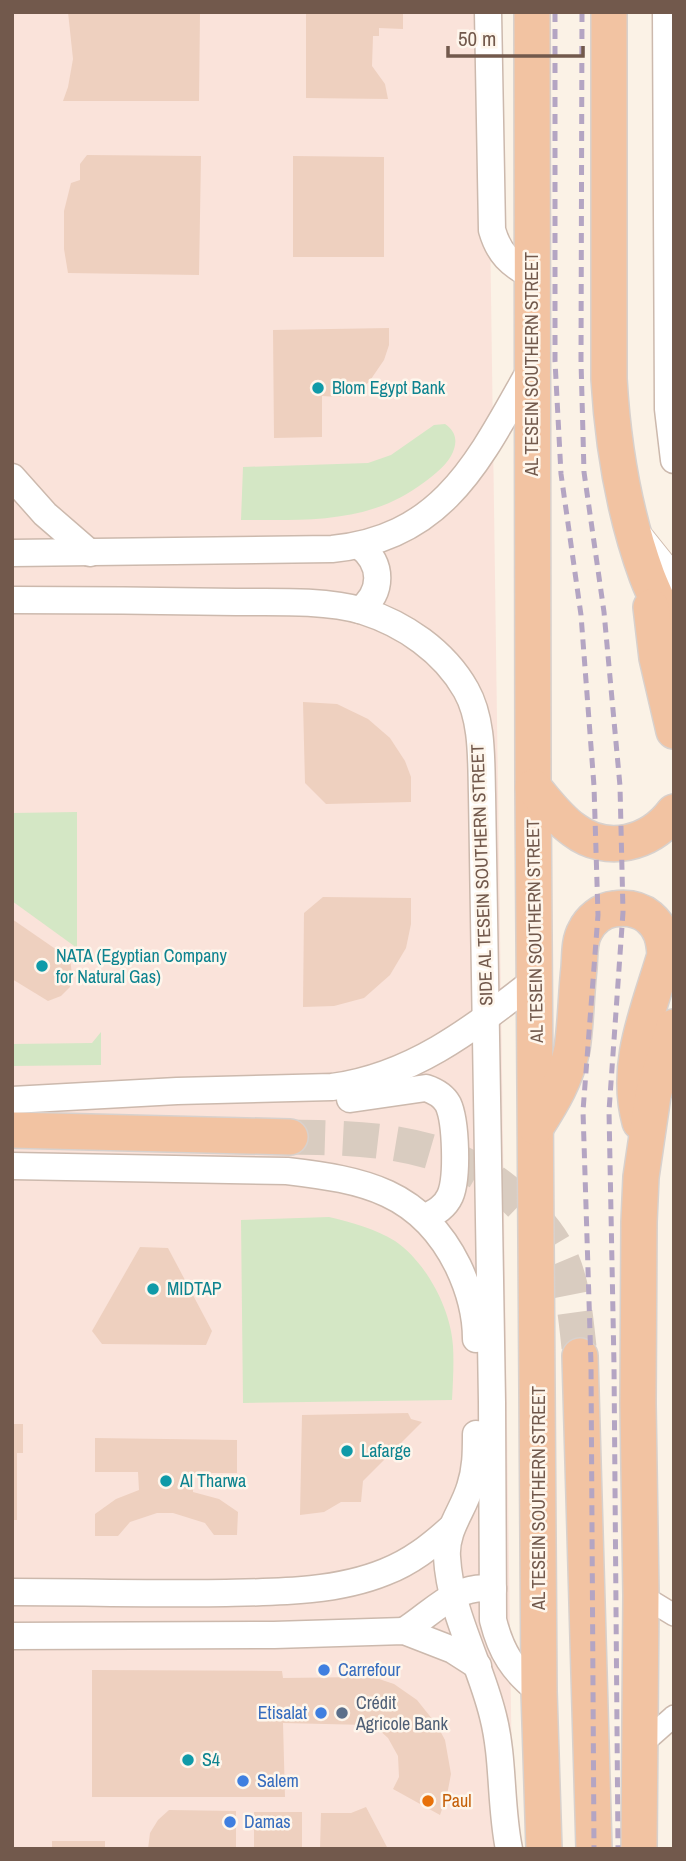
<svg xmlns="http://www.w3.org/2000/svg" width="686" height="1861" viewBox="0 0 686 1861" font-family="'Archivo Narrow',sans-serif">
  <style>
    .commercial { fill: #fae3da }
    .green { fill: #d4e7c5 }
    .building { fill: #eed0bf }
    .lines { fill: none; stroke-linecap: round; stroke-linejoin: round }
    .trunk-tunnel { stroke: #d9ccc0; stroke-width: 35; stroke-dasharray: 35 18; stroke-linecap: butt }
    .minor-casing { stroke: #ccb9ad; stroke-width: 24 }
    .tertiary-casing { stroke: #ccb9ad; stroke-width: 29 }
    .secondary-casing { stroke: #d0bbad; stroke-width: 32 }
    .trunk-casing { stroke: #d8d1cd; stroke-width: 38 }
    .minor { stroke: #fff; stroke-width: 21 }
    .tertiary { stroke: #fff; stroke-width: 26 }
    .secondary { stroke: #fff; stroke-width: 30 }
    .trunk { stroke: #f2c3a2; stroke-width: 35 }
    .rail { stroke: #b4a5c3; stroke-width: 5; stroke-dasharray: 10 7; stroke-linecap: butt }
    .culture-dot { fill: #0f9aa8; stroke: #fef6ec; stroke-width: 2.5 }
    .shop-dot { fill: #3f7fe0; stroke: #fef6ec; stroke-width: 2.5 }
    .service-dot { fill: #5c6f8a; stroke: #fef6ec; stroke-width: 2.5 }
    .food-dot { fill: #e8710a; stroke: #fef6ec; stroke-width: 2.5 }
    .labels { text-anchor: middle; stroke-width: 5; stroke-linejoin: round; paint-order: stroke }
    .street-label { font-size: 18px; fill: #72594c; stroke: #fef6ec }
    .culture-label { font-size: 18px; fill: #0d838f; stroke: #fef6ec; text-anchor: start }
    .shop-label { font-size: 18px; fill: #366cbe; stroke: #fef6ec; text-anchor: start }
    .service-label { font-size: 18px; fill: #4e5e75; stroke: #fef6ec; text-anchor: start }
    .food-label { font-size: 18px; fill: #c56008; stroke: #fef6ec; text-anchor: start }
  </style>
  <rect width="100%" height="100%" fill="#fbf2e6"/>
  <path class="commercial" d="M12 12H487L513 1849H12Z"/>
  <g class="green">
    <path d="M445 424C457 432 458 443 451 456 444 468 430 478 419 486 366 524 303 520 241 520L243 467 368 463 391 455 434 425Z"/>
    <path d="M77 812V948L12 901V813Z"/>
    <path d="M101 1032V1065L12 1066V1044L92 1043Z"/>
    <path d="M329 1217C351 1222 376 1229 395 1241 426 1262 451 1309 453 1346 454 1364 453 1382 452 1400L243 1403 241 1220Z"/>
  </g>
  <g class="building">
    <path d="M68 12H200L199 101H63L68 87 73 59Z"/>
    <path d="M306 12H403V29L379 28V36H373L372 66 385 84 388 99 306 98Z"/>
    <path d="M87 155 201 156 199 275 68 273 64 249V211L71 183 80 180V164Z"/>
    <path d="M293 156 384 157V257H293Z"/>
    <path d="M389 328V345L384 360 369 382 355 393 338 397 322 396V437L274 438 273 330Z"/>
    <path d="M303 702 337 704 368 719 390 738 405 761 411 777V802L326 804 305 783Z"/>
    <path d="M323 897 411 898V924L406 948 390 975 364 998 334 1006 303 1007 304 913Z"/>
    <path d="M12 919 70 959 72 974 70 987 61 996 48 1001 12 979Z"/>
    <path d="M140 1247 168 1248 212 1331 206 1345 102 1344 92 1331Z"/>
    <path d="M408 1413 411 1419 422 1422 363 1481 361 1502H341L324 1512 300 1515 302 1415Z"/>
    <path d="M12 1424H23V1453H17V1520H12Z"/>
    <path d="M95 1438 237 1440V1473H193V1492L219 1499 238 1512 237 1535H214L205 1523 173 1513H157L130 1522 118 1536H95V1514L116 1499 139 1490 138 1472H95Z"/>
    <path d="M92 1670 282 1671 283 1678 361 1677 379 1679 394 1684 417 1700 437 1725 445 1740 451 1774 447 1795 440 1815 393 1789 399 1777 398 1756 388 1738 377 1728 367 1725 283 1723 285 1797H92Z"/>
    <path d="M366 1807 388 1849H320L321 1813H351Z"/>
    <path d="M169 1810 236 1811V1849H148L150 1833 158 1820Z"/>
    <rect x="254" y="1812" width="48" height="37"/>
    <rect x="52" y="1841" width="53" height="8"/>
  </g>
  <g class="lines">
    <path class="trunk-tunnel" d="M290 1137C372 1138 451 1140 515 1199 531 1214 548 1232 558 1252 574 1283 576 1322 580 1356"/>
    <defs>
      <g id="minor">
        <path d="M641 1595 674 1615"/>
        <path d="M640 1746 674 1716"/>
      </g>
      <g id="tertiary">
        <path d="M488 12 492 230C499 254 510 264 532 276"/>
        <path d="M666 12 668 409 674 460"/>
        <path d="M12 477 45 514 90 553"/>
        <path d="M360 546C383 564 383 592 360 610"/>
        <path d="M12 553 332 549C446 538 481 456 532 367"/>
        <path d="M12 600C87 600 161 601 236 602 273 602 327 600 363 611 404 624 444 651 466 690 483 720 481 760 482 794L492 1402 493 1620C501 1652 513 1671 539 1691"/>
        <path d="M350 1099 426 1088C435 1091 443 1095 448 1104 456 1121 458 1178 450 1196 445 1207 436 1212 426 1217"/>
        <path d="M12 1100 177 1091 332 1087C413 1076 472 1029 535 980"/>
        <path d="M12 1166 287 1171C364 1180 421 1191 458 1266 469 1289 476 1313 476 1339"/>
        <path d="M476 1434C476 1452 476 1469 470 1487 463 1511 445 1530 447 1557 450 1613 480 1662 493 1716 504 1759 500 1805 509 1849"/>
        <path d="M12 1592C84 1592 155 1594 226 1593 278 1592 336 1592 385 1572 411 1562 431 1546 451 1528"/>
        <path d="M404 1631C434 1612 456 1583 493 1589"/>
        <path d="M12 1636 274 1635 404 1631 453 1650 478 1666"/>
      </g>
      <path id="secondary" d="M637 536 674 582"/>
      <g id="trunk">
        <path d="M532 12 533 787 539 1691 544 1849"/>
        <path d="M609 12V379C613 447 624 513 647 576 655 597 665 616 674 636"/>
        <path d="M651 607 657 658 674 731"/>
        <path d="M533 787C546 802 558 819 574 830 607 855 650 844 674 812"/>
        <path d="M536 1127C552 1102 566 1079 572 1049 576 1023 576 995 579 968 580 956 579 941 585 931 590 920 602 910 614 909 627 907 639 909 649 917 662 928 664 940 665 955 649 1010 624 1064 640 1122"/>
        <path d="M12 1130 290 1137"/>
        <path d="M580 1356 594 1849"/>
        <path d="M639 1849 641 1595 638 1404 639 1222 641 1177 653 1095 674 1027"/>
      </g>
    </defs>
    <use href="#minor" class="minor-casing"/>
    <use href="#tertiary" class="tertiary-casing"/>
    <use href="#secondary" class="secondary-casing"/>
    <use href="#trunk" class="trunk-casing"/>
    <use href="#minor" class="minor"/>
    <use href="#tertiary" class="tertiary"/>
    <use href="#secondary" class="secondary"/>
    <use href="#trunk" class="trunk"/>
    <g class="rail">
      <path d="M555 12V361L561 474 581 615 594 786 598 915 583 1111 591 1364 594 1849"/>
      <path d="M582 12 581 361 584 472 604 612 620 786 623 912 609 1111 614 1365 618 1849"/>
    </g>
  </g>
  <g class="culture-dot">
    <circle cx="318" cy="388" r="7"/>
    <circle cx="42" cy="966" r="7"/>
    <circle cx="153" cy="1289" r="7"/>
    <circle cx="347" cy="1451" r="7"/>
    <circle cx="166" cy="1481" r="7"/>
    <circle cx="188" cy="1760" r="7"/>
  </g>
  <g class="shop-dot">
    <circle cx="324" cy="1670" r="7"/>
    <circle cx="321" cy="1713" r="7"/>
    <circle cx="243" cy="1781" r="7"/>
    <circle cx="230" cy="1822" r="7"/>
  </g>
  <circle class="service-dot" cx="342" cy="1713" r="7"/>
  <circle class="food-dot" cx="428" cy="1801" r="7"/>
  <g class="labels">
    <g class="street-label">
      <text transform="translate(532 364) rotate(-90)" y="6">AL TESEIN SOUTHERN STREET</text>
      <text transform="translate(482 875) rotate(-92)" y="6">SIDE AL TESEIN SOUTHERN STREET</text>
      <text transform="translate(535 931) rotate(-91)" y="6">AL TESEIN SOUTHERN STREET</text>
      <text transform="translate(539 1498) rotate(-90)" y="6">AL TESEIN SOUTHERN STREET</text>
    </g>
    <g class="culture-label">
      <text x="332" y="394">Blom Egypt Bank</text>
      <text x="56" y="962">NATA (Egyptian Company<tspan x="56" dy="21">for Natural Gas)</tspan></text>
      <text x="167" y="1295">MIDTAP</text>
      <text x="361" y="1457">Lafarge</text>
      <text x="180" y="1487">Al Tharwa</text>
      <text x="202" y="1766">S4</text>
    </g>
    <g class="shop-label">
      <text x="338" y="1676">Carrefour</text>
      <text x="307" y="1719" text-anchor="end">Etisalat</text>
      <text x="257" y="1787">Salem</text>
      <text x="244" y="1828">Damas</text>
    </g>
    <g class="service-label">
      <text x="356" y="1709">Crédit<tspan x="356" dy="21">Agricole Bank</tspan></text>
    </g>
    <g class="food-label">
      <text x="442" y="1807">Paul</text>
    </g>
  </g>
  <rect width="686" height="1861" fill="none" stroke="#72594c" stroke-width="28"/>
  <path d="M448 46v10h135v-10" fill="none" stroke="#72594c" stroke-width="3.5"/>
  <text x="458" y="46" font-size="21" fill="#72594c" stroke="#fef6ec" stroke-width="5" paint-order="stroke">50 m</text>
</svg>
